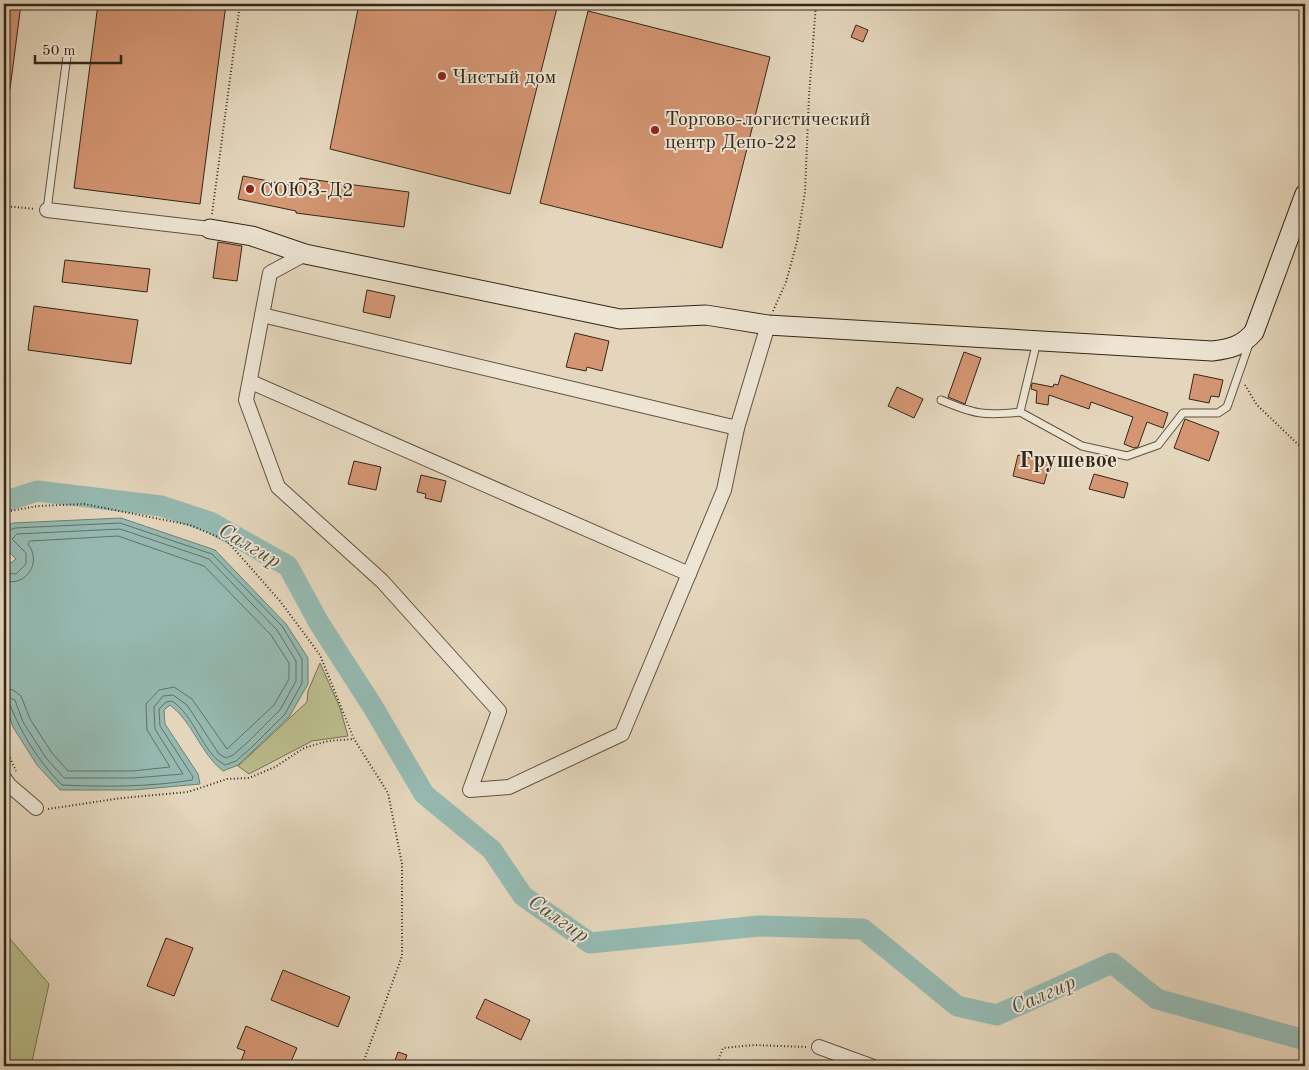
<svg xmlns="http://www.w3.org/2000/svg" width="1309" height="1070" viewBox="0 0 1309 1070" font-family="'Old Standard TT',serif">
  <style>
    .green { fill: #babc8c; stroke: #767252 }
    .water { fill: #95b9b1; stroke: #6e7f74 }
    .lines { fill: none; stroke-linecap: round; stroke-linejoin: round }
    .shore { stroke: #647064; stroke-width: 1 }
    .river { stroke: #95b9b1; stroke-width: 21 }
    .building { fill: #d39572; stroke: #332718 }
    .lane-casing { stroke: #5f5341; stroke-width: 9 }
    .street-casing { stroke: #5f5341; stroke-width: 16 }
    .secondary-casing { stroke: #332718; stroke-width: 21 }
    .path { stroke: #332718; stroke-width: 2; stroke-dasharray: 1 2.5; stroke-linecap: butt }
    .lane { stroke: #ede4d3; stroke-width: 7 }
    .street { stroke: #ede4d3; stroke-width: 14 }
    .secondary { stroke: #ede4d3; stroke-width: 19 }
    .poi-dot { fill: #8f2418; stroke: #ede4d3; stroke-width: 2 }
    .labels { text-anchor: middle; stroke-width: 4; stroke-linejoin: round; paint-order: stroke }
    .poi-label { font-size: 20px; fill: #332718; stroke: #ede4d3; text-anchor: start }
    .water-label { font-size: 21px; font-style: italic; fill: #4c4c3e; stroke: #ede4d3 }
    .quarter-label { font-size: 22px; font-weight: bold; fill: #332718; stroke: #ede4d3 }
  </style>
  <rect width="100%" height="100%" fill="#e4d6bc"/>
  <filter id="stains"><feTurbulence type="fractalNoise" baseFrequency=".004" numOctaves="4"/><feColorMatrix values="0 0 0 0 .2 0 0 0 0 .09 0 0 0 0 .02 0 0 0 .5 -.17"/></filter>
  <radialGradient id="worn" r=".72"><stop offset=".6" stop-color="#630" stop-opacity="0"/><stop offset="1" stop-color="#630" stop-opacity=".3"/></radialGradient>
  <g class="green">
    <path d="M320 663 340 708 348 736 312 741 249 774 238 766 307 702 308 691Z"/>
    <path d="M4 932 49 984 31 1066H4Z"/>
  </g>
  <path class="water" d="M121 518 215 550 286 624 308 658V684L289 717 238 765 223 771C200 753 193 722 170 705L164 710 165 724 198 774 200 784 134 790H60L37 765 13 727 4 701V560L11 563 16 559 4 547V528L13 523Z"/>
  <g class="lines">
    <g class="shore">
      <path d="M4 532 15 528 120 523 212 554 282 626 302 659V683L285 714 252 747 236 761 225 765C202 753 195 716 172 701L166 702 159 709 160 726 193 777 192 780C150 787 104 787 62 785 39 762 22 735 10 705L4 702"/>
      <path d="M4 573 16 574 26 564V553L12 539 17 534 120 529 209 559 277 630 296 661V681L280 710 248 742 233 755 226 758 219 754 187 705 173 695 163 696 154 707 155 729 183 774 133 778H64L46 758 23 722 15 700 4 696"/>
      <path d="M4 581C27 587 42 562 28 544L30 541 118 536 204 566 271 635 289 663V679L274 705 227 749 192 699 174 687 159 690 146 704 147 730 170 767 133 771H68L52 753 30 719 21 696 13 690 4 688"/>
    </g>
    <path class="river" d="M4 502 37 491 161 506 210 522 288 566 319 623 373 707 424 794 492 850 523 896 590 943 759 926 863 929 957 1006 997 1015 1112 963 1157 999 1305 1040"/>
  </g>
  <g class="building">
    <path d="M4 4H21L10 89H4Z"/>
    <path d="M98 4H226L200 204 74 188Z"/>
    <path d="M359 4H558L510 194 330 149Z"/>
    <path d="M588 11 770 57 722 248 540 203Z"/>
    <path d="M856 25 868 30 863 42 851 37Z"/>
    <path d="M243 176 299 187 300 178 409 192 404 227 296 213V211L238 199Z"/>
    <path d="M218 242 242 246 237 281 213 278Z"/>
    <path d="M65 260 150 269 147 292 62 282Z"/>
    <path d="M367 290 395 296 390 318 363 312Z"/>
    <path d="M34 306 138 320 131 364 28 350Z"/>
    <path d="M575 333 609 341 602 371 587 367 586 371 566 367Z"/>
    <path d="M964 352 981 358 965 404 948 397Z"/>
    <path d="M1194 374 1223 380 1219 397 1211 396 1209 403 1189 399Z"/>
    <path d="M1061 375 1168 413 1163 428 1147 422 1138 447 1134 448 1124 444 1133 417 1091 402 1089 409 1049 395 1048 405 1036 403 1037 391 1031 389 1032 383 1053 387 1054 384 1058 385Z"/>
    <path d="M897 387 923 399 914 418 888 406Z"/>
    <path d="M1185 419 1219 432 1209 461 1174 448Z"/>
    <path d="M1018 455 1050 463 1044 484 1013 476Z"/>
    <path d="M354 461 381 467 376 490 348 484Z"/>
    <path d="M1094 474 1128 483 1124 498 1089 489Z"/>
    <path d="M421 475 446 481 441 502 425 498 426 494 417 492Z"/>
    <path d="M166 938 193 948 174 996 147 986Z"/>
    <path d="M283 970 350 997 338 1027 271 1000Z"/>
    <path d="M485 999 530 1020 521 1040 476 1018Z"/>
    <path d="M246 1026 297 1048 289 1066H239L245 1051 237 1048Z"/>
    <path d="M398 1052 407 1055 403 1066H393Z"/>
  </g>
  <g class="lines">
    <defs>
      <g id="lane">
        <path d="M47 210 67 56"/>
        <path d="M1037 341 1020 412 1082 446 1127 456 1158 445 1183 413H1218L1227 407 1249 344"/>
        <path d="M941 400C974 414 984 416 1020 412"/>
      </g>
      <g id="street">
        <path d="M47 210 210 229"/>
        <path d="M305 254 270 273 246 400 278 487 382 581 499 711 470 790 509 787 622 734 724 490 737 428 768 325"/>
        <path d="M262 315 737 428"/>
        <path d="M251 382 689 574"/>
        <path d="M4 778 9 785 36 808"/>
        <path d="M819 1047 871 1066"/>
      </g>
      <path id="secondary" d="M210 229 252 236 305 254 620 319 706 315 768 325 1212 351C1230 349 1242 346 1254 332L1305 194"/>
    </defs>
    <use href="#lane" class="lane-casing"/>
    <use href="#street" class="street-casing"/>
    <use href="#secondary" class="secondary-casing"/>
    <g class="path">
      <path d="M4 206 35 209"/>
      <path d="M212 214 240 4"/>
      <path d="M773 311 786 282 797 242 805 192 809 96 816 4"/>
      <path d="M1245 385 1257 405 1305 451"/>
      <path d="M4 512 38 506 84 504 190 525 227 541 280 601 320 655 354 739 388 793 402 864V956L362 1066"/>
      <path d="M4 745 16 771"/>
      <path d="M48 809 122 798 188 792 227 779 249 778 275 767 304 748 328 741 354 739"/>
      <path d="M716 1066 723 1048 754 1045 806 1047"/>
    </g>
    <use href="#lane" class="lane"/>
    <use href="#street" class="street"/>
    <use href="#secondary" class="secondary"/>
  </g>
  <g class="poi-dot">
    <circle cx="442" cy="76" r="5"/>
    <circle cx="655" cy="130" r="5"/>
    <circle cx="250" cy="189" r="5"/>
  </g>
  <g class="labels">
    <g class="poi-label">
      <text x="452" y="83">Чистый дом</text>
      <text x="665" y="125">Торгово-логистический<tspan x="665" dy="23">центр Депо-22</tspan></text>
      <text x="260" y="196">СОЮЗ-Д2</text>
    </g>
    <g class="water-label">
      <text transform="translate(250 545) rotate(30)" y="7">Салгир</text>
      <text transform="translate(559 918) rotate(34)" y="7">Салгир</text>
      <text transform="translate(1043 994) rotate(-24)" y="7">Салгир</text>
    </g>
    <g class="quarter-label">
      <text x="1068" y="467">Грушевое</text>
    </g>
  </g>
  <rect width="1309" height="1070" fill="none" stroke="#e4d6bc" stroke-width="20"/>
  <rect x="5" y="5" width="1299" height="1060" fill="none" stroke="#332718" stroke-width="2.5"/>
  <rect x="10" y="10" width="1289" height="1050" fill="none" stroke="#332718"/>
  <path d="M35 55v8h86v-8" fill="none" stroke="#332718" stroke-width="2.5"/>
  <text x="42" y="55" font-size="15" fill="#332718" stroke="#ede4d3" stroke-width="4" paint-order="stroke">50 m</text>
  <rect width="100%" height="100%" filter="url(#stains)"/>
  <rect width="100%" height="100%" fill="url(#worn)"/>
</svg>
